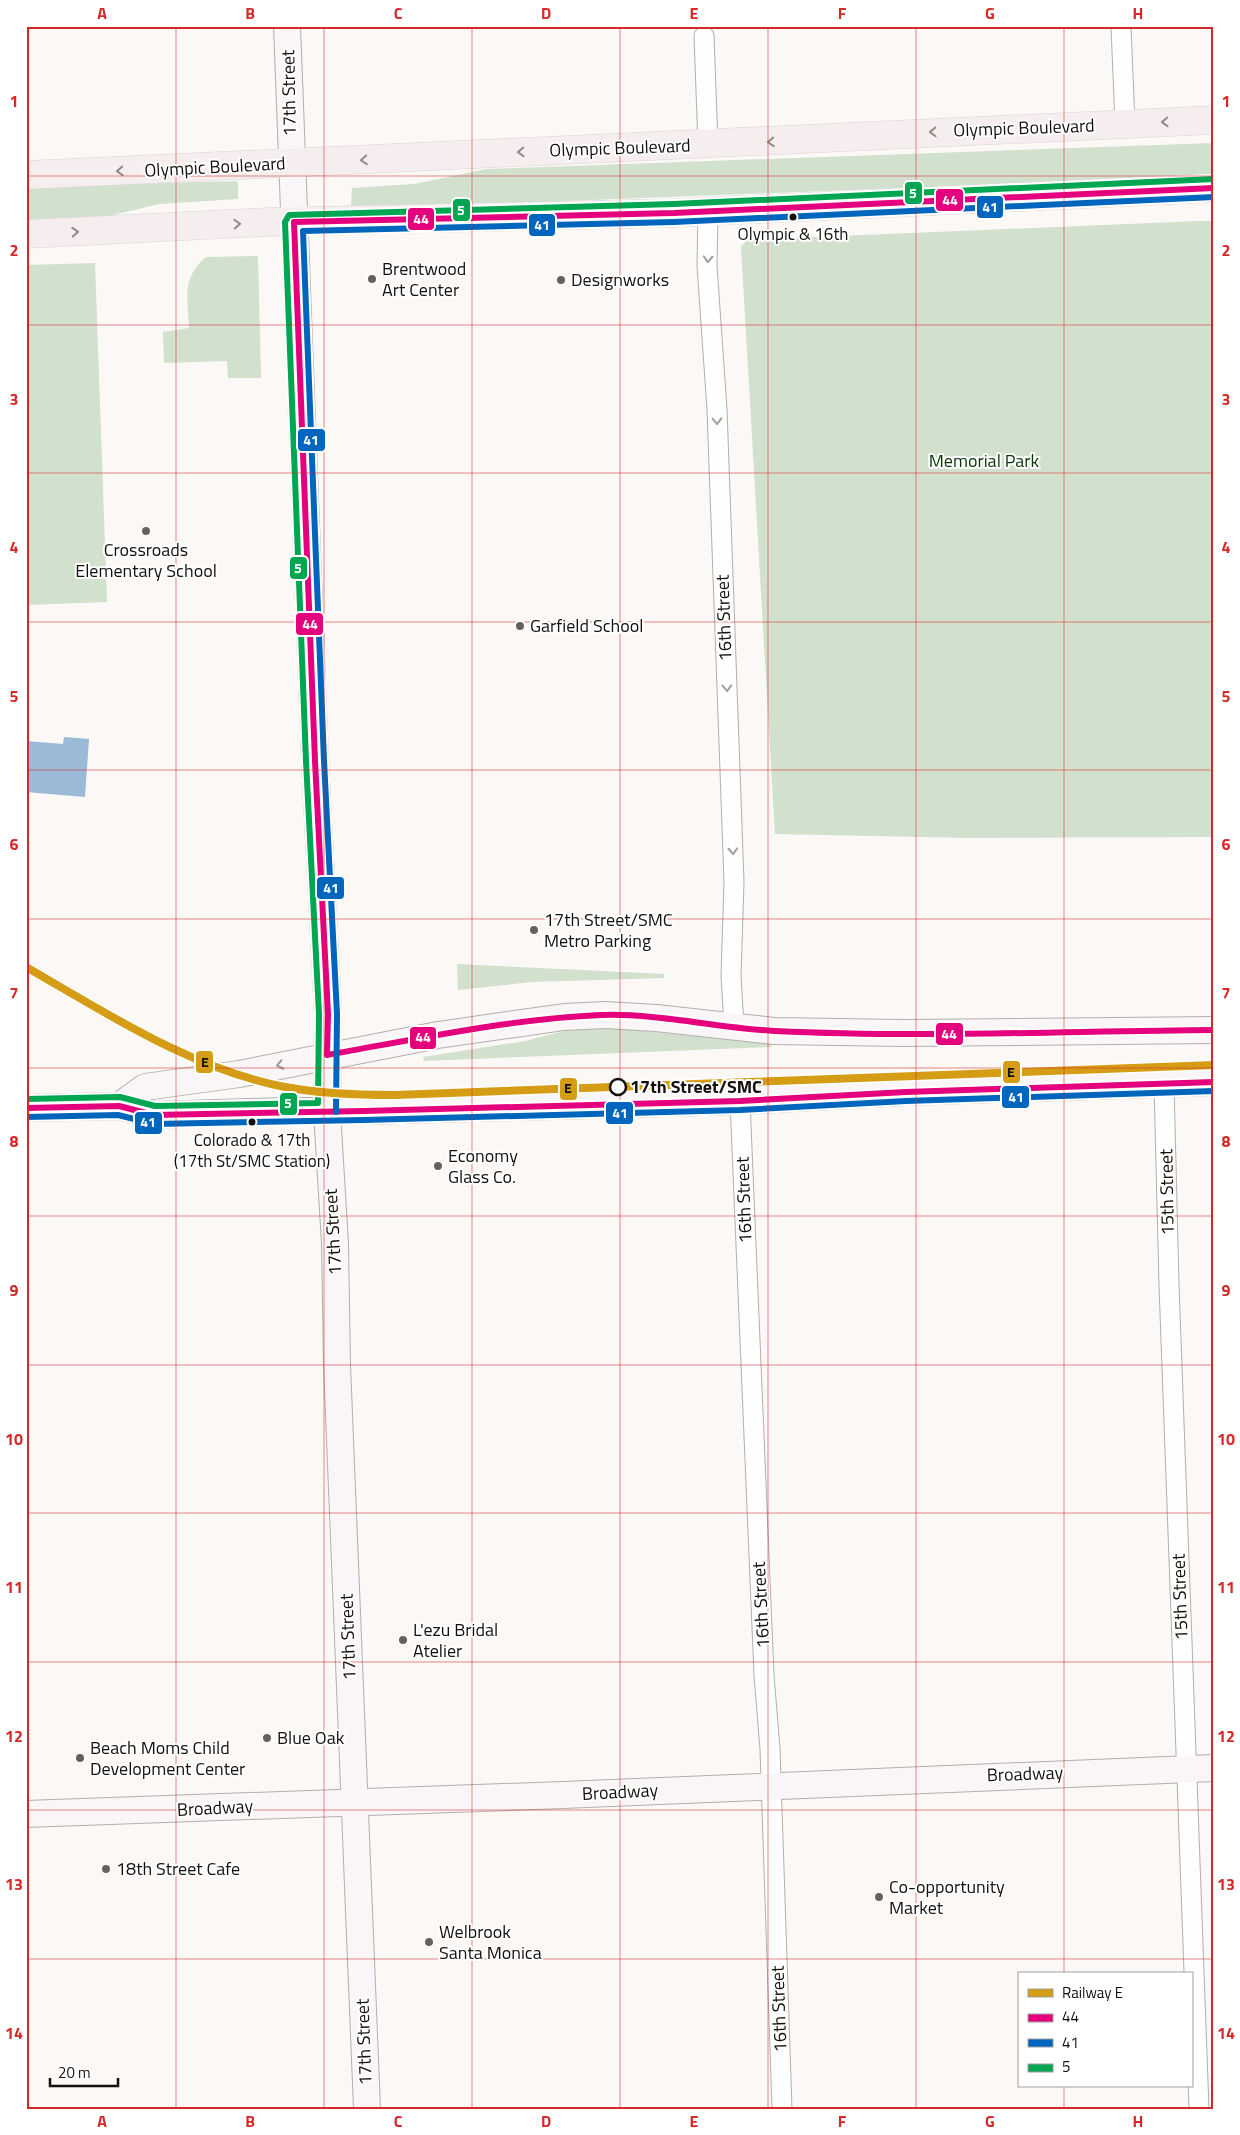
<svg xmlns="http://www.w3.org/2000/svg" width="1240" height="2135" viewBox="0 0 1240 2135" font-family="'Titillium Web',sans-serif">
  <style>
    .green { fill: #d2e0ce }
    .water { fill: #9abad8 }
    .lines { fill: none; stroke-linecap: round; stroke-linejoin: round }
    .street-casing { stroke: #b2afac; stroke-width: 21 }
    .secondary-casing { stroke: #b2afac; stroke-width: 28 }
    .primary-casing { stroke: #d8d6d4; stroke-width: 29 }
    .street { stroke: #fefefe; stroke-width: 19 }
    .secondary { stroke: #faf5f6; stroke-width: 26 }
    .primary { stroke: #f5edee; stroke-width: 28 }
    .bus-1-casing { stroke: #fff; stroke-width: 10 }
    .bus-2-casing { stroke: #fff; stroke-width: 10 }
    .bus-3-casing { stroke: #fff; stroke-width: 10 }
    .bus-1 { stroke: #e5007d; stroke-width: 6 }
    .bus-2 { stroke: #0065bd; stroke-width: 6 }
    .bus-3 { stroke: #00a651; stroke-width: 6 }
    .rail-1-casing { stroke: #fff; stroke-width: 11 }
    .rail-1 { stroke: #d59d16; stroke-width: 8 }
    .oneway { stroke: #908a89 }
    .oneway2 { stroke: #a19f9e }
    .oneway3 { stroke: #9e9999 }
    .grid { fill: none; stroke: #d62828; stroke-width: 1; stroke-opacity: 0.55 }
    .bus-dot { fill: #15100d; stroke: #fff; stroke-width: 2 }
    .poi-dot { fill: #66615e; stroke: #fff; stroke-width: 2 }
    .stop-dot { fill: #fff; stroke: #15100d; stroke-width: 2.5 }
    .labels { text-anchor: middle; stroke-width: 4; stroke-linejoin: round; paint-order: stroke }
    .bus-label { font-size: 17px; fill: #15100d; stroke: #fff }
    .street-label { font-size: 18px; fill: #15100d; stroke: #fff }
    .poi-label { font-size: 18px; fill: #15100d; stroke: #fff; text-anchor: start }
    .park-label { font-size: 18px; fill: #093806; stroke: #fff }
    .stop-label { font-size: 18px; font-weight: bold; fill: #15100d; stroke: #fff; text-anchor: start }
    .line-badge { stroke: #fff; stroke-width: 2 }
    .badge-label { font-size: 14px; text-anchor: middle; font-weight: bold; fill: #fff }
    .pale-badge-label { font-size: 14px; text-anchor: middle; font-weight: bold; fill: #111 }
    .neatline { fill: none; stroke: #d62828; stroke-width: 2 }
    .grid-label { font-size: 16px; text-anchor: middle; font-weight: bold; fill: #d62828 }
  </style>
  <rect width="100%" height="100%" fill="#fbf8f5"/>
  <g class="green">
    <path d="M1214 143V176L408 207H354L351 205 352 188 414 184 486 169Z"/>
    <path d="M236 181 238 184V199L159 204 109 216 26 221V187Z"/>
    <path d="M1198 221H1214V837L970 838 775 834 741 247 747 240Z"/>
    <path d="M258 256 261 378H228L227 361 164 363 163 332 189 328C188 299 181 278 206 257Z"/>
    <path d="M95 263 107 602 26 605V265Z"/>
    <path d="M457 964 664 974V978L532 982 458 990Z"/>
    <path d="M572 1029H624L772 1044 771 1047 424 1061 423 1057 525 1041Z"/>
  </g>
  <path class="water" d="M64 737 89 739 85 797 26 792V741L63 744Z"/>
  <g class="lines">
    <defs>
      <g id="street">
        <path d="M1121 26 1125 124"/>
        <path d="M704 36 708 145"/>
        <path d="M708 210 707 266 717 409 734 882 731 976 734 1026"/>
        <path d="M1164 1084 1169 1285 1199 2109"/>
        <path d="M740 1101 764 1675 770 1749 782 2109"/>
      </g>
      <g id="secondary">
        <path d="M287 26 315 761 328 1014 327 1112 335 1243 337 1365 367 2109"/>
        <path d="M119 1106 145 1087 239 1074 438 1035 564 1017 605 1015 656 1018 774 1031 903 1033 1214 1030"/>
        <path d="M26 1108 119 1106 154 1115 283 1111H364L740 1101 906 1092 1214 1082"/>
        <path d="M26 1814 563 1795 1214 1768"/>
      </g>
      <g id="primary">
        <path d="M26 175 1214 120"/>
        <path d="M26 234 267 222 674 213 1214 188"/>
      </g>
    </defs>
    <use href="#street" class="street-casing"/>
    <use href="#secondary" class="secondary-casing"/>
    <use href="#primary" class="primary-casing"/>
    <use href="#street" class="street"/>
    <use href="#secondary" class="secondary"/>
    <use href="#primary" class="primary"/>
    <defs>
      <g id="bus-1">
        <path d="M1214 188 674 213 294 222 315 761 328 1014 327 1055C418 1039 509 1019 601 1015 659 1013 717 1028 775 1031 921 1038 1068 1031 1214 1030"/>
        <path d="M26 1108 119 1106 154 1115 364 1111 740 1101 906 1092 1214 1082"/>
      </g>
      <g id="bus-2">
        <path d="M336 1112 337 1014 324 761 303 231 674 222 1214 197"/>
        <path d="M26 1117 118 1115 154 1124 364 1120 740 1110 906 1101 1214 1091"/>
      </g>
      <path id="bus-3" d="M26 1099 120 1097 155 1106 318 1103 319 1014 306 761 285 222 289 215 674 204 1214 179"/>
    </defs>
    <use href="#bus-1" class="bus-1-casing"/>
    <use href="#bus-2" class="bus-2-casing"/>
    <use href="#bus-3" class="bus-3-casing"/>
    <use href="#bus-1" class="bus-1"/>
    <use href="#bus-2" class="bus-2"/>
    <use href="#bus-3" class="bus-3"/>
    <defs>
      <path id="rail-1" d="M26 967C108 1014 191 1069 285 1087 321 1094 358 1095 395 1095L1214 1065"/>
    </defs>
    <use href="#rail-1" class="rail-1-casing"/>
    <use href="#rail-1" class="rail-1"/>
  </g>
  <defs><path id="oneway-chevron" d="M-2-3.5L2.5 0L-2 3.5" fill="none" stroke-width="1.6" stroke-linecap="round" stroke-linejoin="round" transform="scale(1.25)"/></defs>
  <g class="oneway">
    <use href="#oneway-chevron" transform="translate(1165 122) rotate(178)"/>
    <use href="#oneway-chevron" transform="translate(933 132) rotate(178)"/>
    <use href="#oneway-chevron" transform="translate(771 142) rotate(176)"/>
    <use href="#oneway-chevron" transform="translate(521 152) rotate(178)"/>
    <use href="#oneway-chevron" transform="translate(364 160) rotate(176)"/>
    <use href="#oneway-chevron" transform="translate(120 171) rotate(177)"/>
    <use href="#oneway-chevron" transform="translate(237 224) rotate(-3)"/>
    <use href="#oneway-chevron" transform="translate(75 232) rotate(-3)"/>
  </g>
  <g class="oneway2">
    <use href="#oneway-chevron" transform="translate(708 259) rotate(93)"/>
    <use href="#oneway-chevron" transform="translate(717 421) rotate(88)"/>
    <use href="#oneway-chevron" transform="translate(727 688) rotate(88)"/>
    <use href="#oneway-chevron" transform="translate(733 851) rotate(87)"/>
  </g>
  <use class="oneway3" href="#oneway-chevron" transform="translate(280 1065) rotate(168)"/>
  <path class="grid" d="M176 26V2109M324 26V2109M472 26V2109M620 26V2109M768 26V2109M916 26V2109M1064 26V1974M26 176H1214M26 325H1214M26 473H1214M26 622H1214M26 770H1214M26 919H1214M26 1068H1214M26 1216H1214M26 1365H1214M26 1513H1214M26 1662H1214M26 1810H1214M26 1959H1214M1064 2086V2109"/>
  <g class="bus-dot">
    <circle cx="793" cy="217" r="4.5"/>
    <circle cx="252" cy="1122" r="4.5"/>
  </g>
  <g class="poi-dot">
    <circle cx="372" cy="279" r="5"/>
    <circle cx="561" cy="280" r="5"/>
    <circle cx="146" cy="531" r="5"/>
    <circle cx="520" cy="626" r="5"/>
    <circle cx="534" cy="930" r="5"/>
    <circle cx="438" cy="1166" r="5"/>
    <circle cx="403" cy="1640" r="5"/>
    <circle cx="267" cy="1738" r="5"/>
    <circle cx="80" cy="1758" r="5"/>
    <circle cx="106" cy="1869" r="5"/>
    <circle cx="879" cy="1897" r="5"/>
    <circle cx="429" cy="1942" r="5"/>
  </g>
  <circle class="stop-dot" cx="618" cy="1087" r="8"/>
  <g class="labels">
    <g class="bus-label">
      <text x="793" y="240">Olympic &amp; 16th</text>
      <text x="252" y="1146">Colorado &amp; 17th<tspan x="252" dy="21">(17th St/SMC Station)</tspan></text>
    </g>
    <g class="street-label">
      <text transform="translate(289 93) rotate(-91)" y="6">17th Street</text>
      <text transform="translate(1024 128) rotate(-2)" y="6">Olympic Boulevard</text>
      <text transform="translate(620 148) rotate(-2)" y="6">Olympic Boulevard</text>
      <text transform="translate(215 167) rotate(-3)" y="6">Olympic Boulevard</text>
      <text transform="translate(724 618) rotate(-92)" y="6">16th Street</text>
      <text transform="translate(1167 1192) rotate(-91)" y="6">15th Street</text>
      <text transform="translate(744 1200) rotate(-92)" y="6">16th Street</text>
      <text transform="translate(333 1232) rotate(-93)" y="6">17th Street</text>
      <text transform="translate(1180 1597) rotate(-92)" y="6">15th Street</text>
      <text transform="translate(761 1605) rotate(-93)" y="6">16th Street</text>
      <text transform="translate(348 1637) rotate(-92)" y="6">17th Street</text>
      <text transform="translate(1025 1774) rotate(-2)" y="6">Broadway</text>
      <text transform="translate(620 1792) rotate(-3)" y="6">Broadway</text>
      <text transform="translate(215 1808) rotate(-3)" y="6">Broadway</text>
      <text transform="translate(779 2009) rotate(-92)" y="6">16th Street</text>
      <text transform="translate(364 2042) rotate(-92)" y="6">17th Street</text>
    </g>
    <g class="poi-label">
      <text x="382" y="275">Brentwood<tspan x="382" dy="21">Art Center</tspan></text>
      <text x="571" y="286">Designworks</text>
      <text x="146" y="556" text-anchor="middle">Crossroads<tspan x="146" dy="21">Elementary School</tspan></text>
      <text x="530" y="632">Garfield School</text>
      <text x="544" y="926">17th Street/SMC<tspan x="544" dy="21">Metro Parking</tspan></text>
      <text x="448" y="1162">Economy<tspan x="448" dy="21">Glass Co.</tspan></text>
      <text x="413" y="1636">L'ezu Bridal<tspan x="413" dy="21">Atelier</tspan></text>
      <text x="277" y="1744">Blue Oak</text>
      <text x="90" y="1754">Beach Moms Child<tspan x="90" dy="21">Development Center</tspan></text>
      <text x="116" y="1875">18th Street Cafe</text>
      <text x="889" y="1893">Co-opportunity<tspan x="889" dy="21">Market</tspan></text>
      <text x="439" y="1938">Welbrook<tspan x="439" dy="21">Santa Monica</tspan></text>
    </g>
    <g class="park-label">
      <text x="984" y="467">Memorial Park</text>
    </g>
    <g class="stop-label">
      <text x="630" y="1093">17th Street/SMC</text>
    </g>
  </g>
  <g class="line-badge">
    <rect x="904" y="181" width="19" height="24" rx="5" fill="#00a651"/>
    <rect x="935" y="188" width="29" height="24" rx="5" fill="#e5007d"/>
    <rect x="976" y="195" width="28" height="24" rx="5" fill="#0065bd"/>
    <rect x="452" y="198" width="19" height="24" rx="5" fill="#00a651"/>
    <rect x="407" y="207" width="28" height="24" rx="5" fill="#e5007d"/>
    <rect x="528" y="213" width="28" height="24" rx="5" fill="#0065bd"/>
    <rect x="297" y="428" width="29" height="24" rx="5" fill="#0065bd"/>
    <rect x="289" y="556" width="19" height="24" rx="5" fill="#00a651"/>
    <rect x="295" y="612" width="29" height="24" rx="5" fill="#e5007d"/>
    <rect x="316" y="876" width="29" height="24" rx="5" fill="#0065bd"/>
    <rect x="935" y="1022" width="29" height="24" rx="5" fill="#e5007d"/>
    <rect x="409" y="1026" width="28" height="24" rx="5" fill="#e5007d"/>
    <rect x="195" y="1050" width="19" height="24" rx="5" fill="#d59d16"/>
    <rect x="1002" y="1060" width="19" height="24" rx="5" fill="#d59d16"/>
    <rect x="559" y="1077" width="19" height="24" rx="5" fill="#d59d16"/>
    <rect x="1001" y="1085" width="29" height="24" rx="5" fill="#0065bd"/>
    <rect x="279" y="1092" width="19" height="24" rx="5" fill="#00a651"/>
    <rect x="605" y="1101" width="29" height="24" rx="5" fill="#0065bd"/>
    <rect x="134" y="1111" width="29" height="24" rx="5" fill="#0065bd"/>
  </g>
  <g class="badge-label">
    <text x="913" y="198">5</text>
    <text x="950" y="205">44</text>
    <text x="990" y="212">41</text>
    <text x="461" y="215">5</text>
    <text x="421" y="224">44</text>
    <text x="542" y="230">41</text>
    <text x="311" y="445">41</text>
    <text x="298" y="573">5</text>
    <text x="310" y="629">44</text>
    <text x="331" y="893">41</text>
    <text x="949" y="1039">44</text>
    <text x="423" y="1042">44</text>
    <text x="1016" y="1102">41</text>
    <text x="288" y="1108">5</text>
    <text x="620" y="1118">41</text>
    <text x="148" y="1127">41</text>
  </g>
  <g class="pale-badge-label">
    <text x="205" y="1067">E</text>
    <text x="1011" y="1077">E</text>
    <text x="568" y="1093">E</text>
  </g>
  <rect width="1240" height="2135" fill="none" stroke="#ffffff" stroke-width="55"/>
  <rect x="1018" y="1972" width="175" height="115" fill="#ffffff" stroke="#a19f9e"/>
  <rect x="1028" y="1989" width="25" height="8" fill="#d59d16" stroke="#a19f9e"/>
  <text x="1062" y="1998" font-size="15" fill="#15100d">Railway E</text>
  <rect x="1028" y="2014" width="25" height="8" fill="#e5007d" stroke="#a19f9e"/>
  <text x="1062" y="2022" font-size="15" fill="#15100d">44</text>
  <rect x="1028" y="2039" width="25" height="8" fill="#0065bd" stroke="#a19f9e"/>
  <text x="1062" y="2048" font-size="15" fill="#15100d">41</text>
  <rect x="1028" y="2064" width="25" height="8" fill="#00a651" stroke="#a19f9e"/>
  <text x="1062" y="2072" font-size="15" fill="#15100d">5</text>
  <path d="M50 2078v8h68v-8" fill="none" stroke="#15100d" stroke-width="2.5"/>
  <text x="58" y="2078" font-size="15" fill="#15100d" stroke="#ffffff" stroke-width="4" paint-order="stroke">20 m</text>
  <rect x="28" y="28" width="1184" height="2080" class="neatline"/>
  <g class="grid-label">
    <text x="102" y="19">A</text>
    <text x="250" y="19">B</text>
    <text x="398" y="19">C</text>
    <text x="546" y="19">D</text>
    <text x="694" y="19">E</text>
    <text x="842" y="19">F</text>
    <text x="990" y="19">G</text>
    <text x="1138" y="19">H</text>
    <text x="14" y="107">1</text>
    <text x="1226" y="107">1</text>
    <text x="14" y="256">2</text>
    <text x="1226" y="256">2</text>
    <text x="14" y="405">3</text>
    <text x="1226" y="405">3</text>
    <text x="14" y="553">4</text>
    <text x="1226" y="553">4</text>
    <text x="14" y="702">5</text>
    <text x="1226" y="702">5</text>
    <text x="14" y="850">6</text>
    <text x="1226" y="850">6</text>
    <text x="14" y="999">7</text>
    <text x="1226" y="999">7</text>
    <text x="14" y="1147">8</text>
    <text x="1226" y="1147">8</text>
    <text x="14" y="1296">9</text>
    <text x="1226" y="1296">9</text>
    <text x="14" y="1445">10</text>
    <text x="1226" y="1445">10</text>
    <text x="14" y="1593">11</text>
    <text x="1226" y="1593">11</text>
    <text x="14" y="1742">12</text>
    <text x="1226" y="1742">12</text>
    <text x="14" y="1890">13</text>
    <text x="1226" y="1890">13</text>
    <text x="14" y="2039">14</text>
    <text x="1226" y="2039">14</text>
    <text x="102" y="2127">A</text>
    <text x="250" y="2127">B</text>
    <text x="398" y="2127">C</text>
    <text x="546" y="2127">D</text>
    <text x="694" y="2127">E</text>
    <text x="842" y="2127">F</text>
    <text x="990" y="2127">G</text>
    <text x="1138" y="2127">H</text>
  </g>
</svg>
